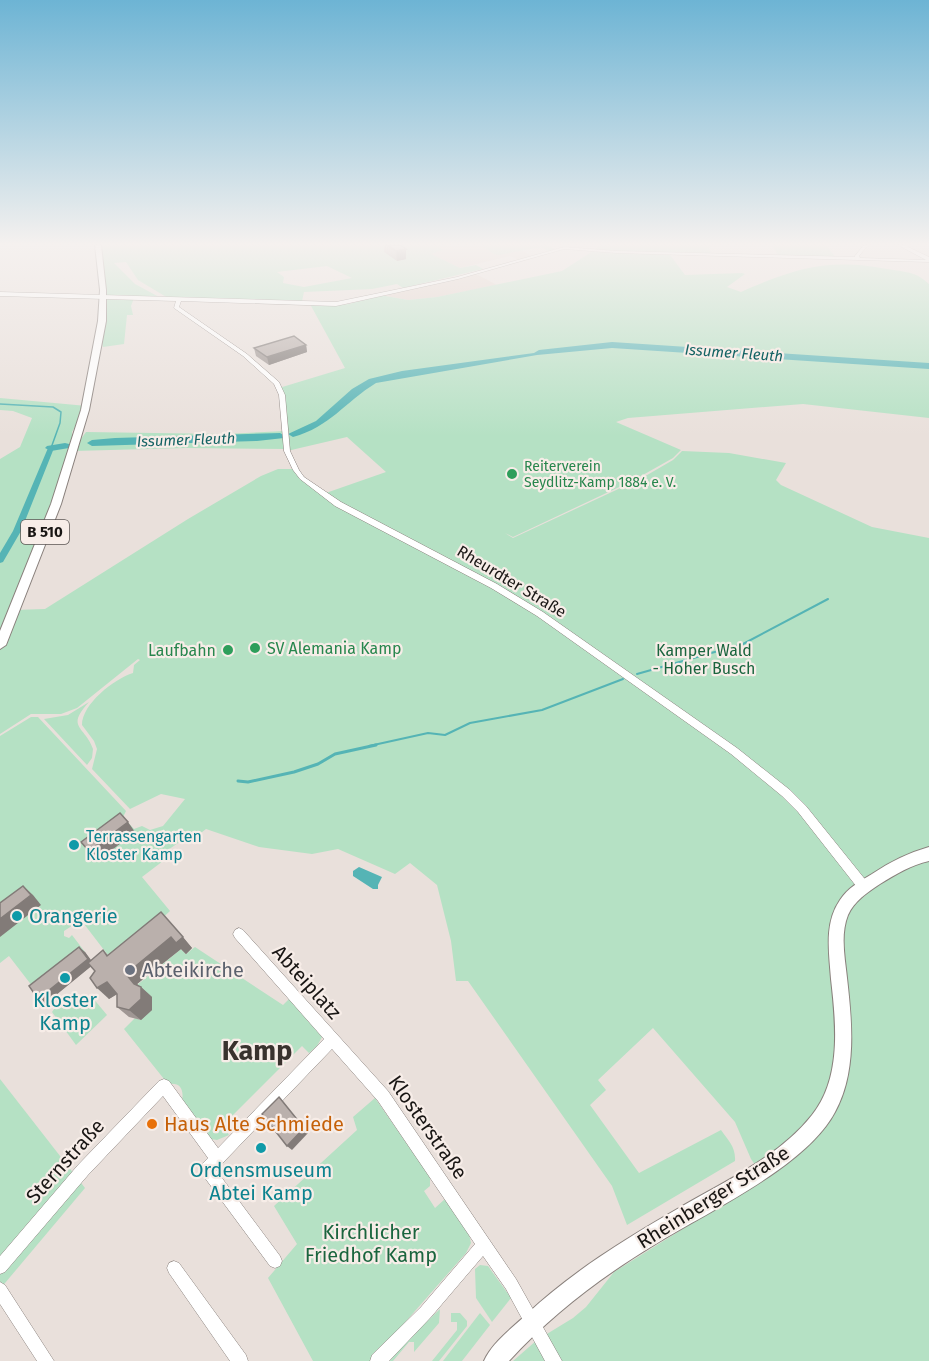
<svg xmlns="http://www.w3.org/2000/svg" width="929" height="1361" viewBox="0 0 929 1361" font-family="'Fira Sans',sans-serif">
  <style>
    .built { fill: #e2d1c9 }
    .green { fill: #b5e1c4; fill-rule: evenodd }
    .water { fill: #55b4b5 }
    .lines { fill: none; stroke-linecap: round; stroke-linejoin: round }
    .stream-far2 { stroke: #55b4b5; stroke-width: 1.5 }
    .stream-far1 { stroke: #55b4b5; stroke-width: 2 }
    .stream { stroke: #55b4b5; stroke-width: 3 }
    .canal { fill: #55b4b5; fill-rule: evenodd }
    .river { fill: #55b4b5; fill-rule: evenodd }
    .minor-casing { stroke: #89807c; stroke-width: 1 }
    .major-casing { stroke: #89807c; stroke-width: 2 }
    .minor { fill: #fff; fill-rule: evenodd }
    .major { fill: #fff; fill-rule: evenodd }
    .wall { fill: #a09794 }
    .shaded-wall { fill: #827b78 }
    .building { fill: #bab0ac; stroke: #827b78; stroke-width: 1.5 }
    .leisure-dot { fill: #2e9e5b; stroke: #f7ede8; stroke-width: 2 }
    .culture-dot { fill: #0f9aa8; stroke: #f7ede8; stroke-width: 2 }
    .worship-dot { fill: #6b7280; stroke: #f7ede8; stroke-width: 2 }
    .food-dot { fill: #e8710a; stroke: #f7ede8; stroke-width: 2 }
    .labels { text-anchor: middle; stroke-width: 4.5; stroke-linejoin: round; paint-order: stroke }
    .far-leisure-label { font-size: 14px; fill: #27864d; stroke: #f7ede8; text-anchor: start }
    .far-water-label { font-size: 15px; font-style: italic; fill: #146364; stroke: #f7ede8 }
    .shield { fill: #f7ede8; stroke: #5c5654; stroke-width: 1.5 }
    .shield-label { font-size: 15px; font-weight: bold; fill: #191614 }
    .street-label { font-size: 16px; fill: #191614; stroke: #f7ede8 }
    .leisure-label { font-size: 16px; fill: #27864d; stroke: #f7ede8; text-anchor: start }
    .park-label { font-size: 16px; fill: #1a653e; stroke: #f7ede8 }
    .culture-label { font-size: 16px; fill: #0d838f; stroke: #f7ede8; text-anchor: start }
    .near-culture-label { font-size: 20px; fill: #0d838f; stroke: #f7ede8 }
    .near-worship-label { font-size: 20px; fill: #5b616d; stroke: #f7ede8; text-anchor: start }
    .near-street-label { font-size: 20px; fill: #191614; stroke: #f7ede8 }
    .near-food-label { font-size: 20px; fill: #c56008; stroke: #f7ede8; text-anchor: start }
    .near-park-label { font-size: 20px; fill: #1a653e; stroke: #f7ede8 }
    .near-district-label { font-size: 27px; font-weight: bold; fill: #39322e; stroke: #f7ede8 }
  </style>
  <rect width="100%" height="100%" fill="#e9e0db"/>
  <g class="built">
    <path d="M446 245H481L494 254 521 250 532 256 519 260 510 256 460 268 430 254 442 250 438 247Z"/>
    <path d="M476 274 497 285 437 297 408 300 380 295Z"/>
  </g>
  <g class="green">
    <path d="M101 245H446L439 247 443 250 431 254 460 268 476 265 483 269 403 288 397 284 372 289 304 292 302 301 168 298 138 280 126 262 114 263 135 284 161 298H134L131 306 133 315H127L124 344 103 347 100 334ZM327 266 352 278 304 287 283 283 284 277 277 272Z"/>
    <path d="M481 245H547L555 249 548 251 541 247 535 248 499 255 494 254Z"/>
    <path d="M599 245H712L709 248 711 254 619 252 595 249Z"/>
    <path d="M772 245H828L827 246 836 258 779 257Z"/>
    <path d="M593 251 670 255 685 275 742 273 745 274 727 287 741 292C796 268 827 258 887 269 905 272 915 271 929 284V418L803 404 628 418 616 422 681 450 673 458 634 480 513 537 505 533 513 538 642 478 673 460 682 451 729 453 786 463 776 480 781 485 872 527 929 538V1361H513L537 1340 573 1318 586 1307 614 1272 764 1178 751 1159 735 1122 653 1028 598 1080 606 1090 590 1105 639 1173 721 1130C728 1140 736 1147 735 1161L627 1225 612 1186 468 981H456L451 941 437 885 410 863 395 874 338 849 312 854 259 847 206 829 188 843 184 839 159 856 163 861 142 877 170 911 114 963 81 920 64 931V936L69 938 72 935 85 952 36 991 9 956 0 963V736L31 717H38L126 811 123 817 134 829 142 826 150 830 163 826 185 799 161 794 130 809 92 769 97 749 94 741 82 725C82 704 114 679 133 673L134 665 140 660 138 659 77 708 61 714H31L0 734V459L20 447 32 418 13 411 0 410V398L87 406 72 432 73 450 86 432 223 434 285 431 279 388 345 368 310 304 326 306 349 304 380 295 408 300 437 297 562 271ZM347 437 386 472 323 494 294 469H278L261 476 188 519 45 609 14 610 73 451 186 448 287 449V451Z"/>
    <path d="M89 702C65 728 85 726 93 749L92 758 87 765 44 719 68 715Z"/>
    <path d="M195 947 283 1005 289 999 322 1037 317 1046 309 1053 302 1046 222 1126 229 1135 217 1140 211 1139 182 1101C184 1090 181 1082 168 1084L124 1029 135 1018 141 1020V994L137 985 181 949 186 954Z"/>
    <path d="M76 995 92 997 107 1015 76 1045 52 1012C58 1003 65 996 76 995Z"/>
    <path d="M0 1079 85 1188 0 1289Z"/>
    <path d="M375 1098 430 1177V1186L424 1191 435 1208 445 1199 469 1234 471 1243 466 1253 371 1361H313L268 1278 297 1244 274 1206 357 1130 353 1117Z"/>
    <path d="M480 1265 488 1266 511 1298 492 1322 476 1298 475 1269Z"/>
    <path d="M440 1309 439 1323 414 1352V1342H409L393 1361H386Z"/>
    <path d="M451 1313H460L467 1321V1326L439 1361H432L457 1330V1322H451Z"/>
    <path d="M480 1313 490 1325 462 1361H443Z"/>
  </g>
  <path class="water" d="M359 867 382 877 378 885V889H373L353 876V871Z"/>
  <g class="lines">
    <path class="stream-far2" d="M0 404 53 407 61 412 60 423 51 448"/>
    <g class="stream-far1">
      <path d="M637 674 743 644 828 599"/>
      <path d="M369 746 428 733 445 735 470 723 542 710 623 679"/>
    </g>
    <path class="stream" d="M238 781 248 782 294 772 318 764 335 754 376 745"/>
    <path class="canal" d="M51 446 54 448 21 531 3 562 0 563V553L13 531 48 448Z"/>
    <g class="river">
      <path d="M612 342 929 363V369L612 348 537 355 376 383C345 402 330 427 293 437L288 434 316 421 352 389 369 379 402 371 534 353 539 350Z"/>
      <path d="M280 433 285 436 284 438 257 441 92 446 87 443 92 440 115 438Z"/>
      <path d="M65 443 69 444V448L51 451 45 448 47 446Z"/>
    </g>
    <defs>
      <g id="minor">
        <path d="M864 245H868L859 256 860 258 926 260 898 245H904L929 257V262L617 253 564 249 458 279 336 306 181 301 179 307 247 354 279 382 285 395 290 451 299 470 304 477 341 502 497 584 543 612 737 748 790 790 806 806 868 883 870 887 868 891 864 892 860 891 798 812 782 796 731 754 537 616 491 588 335 506 300 479 293 470 284 451 279 395 274 384 243 356 174 308 176 301 0 296V292L336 302 457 277 564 247 617 251 855 257V256Z"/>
        <path d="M239 928 243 930 388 1091 516 1279 562 1361H545L506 1289 483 1256 431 1317 389 1361H370L372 1355 421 1307 475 1244 378 1101 332 1049 216 1170 280 1256 282 1261 280 1266 275 1268 270 1266 202 1174 200 1169 202 1164 208 1158 163 1096 88 1175 5 1272 0 1274V1256L78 1165 159 1081 164 1079 169 1081 218 1148 324 1039 235 938 233 934 235 930Z"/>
        <path d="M174 1261 179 1263 246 1355 248 1361H230L169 1273 167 1268 169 1263Z"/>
        <path d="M0 1282 5 1285 54 1361H37L0 1304Z"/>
      </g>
      <g id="major">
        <path d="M95 245H101L106 290V321L89 410 61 504 6 645 0 649V631L51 504 81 410 98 321 100 290Z"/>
        <path d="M929 847V861C911 865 896 874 880 884 868 892 854 901 848 915 840 935 845 958 847 978 852 1022 857 1072 835 1112 806 1167 707 1212 654 1245 601 1277 551 1315 509 1361H484C492 1343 512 1328 527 1314 572 1272 625 1239 679 1208 725 1181 779 1157 812 1115 842 1078 836 1023 831 979 829 952 824 923 840 900 848 888 860 881 872 874 890 862 908 853 929 847Z"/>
      </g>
    </defs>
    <use href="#minor" class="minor-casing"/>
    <use href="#major" class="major-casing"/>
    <use href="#minor" class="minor"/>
    <use href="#major" class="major"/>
  </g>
  <g class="wall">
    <path d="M384 245H400L406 259 397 261 384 252Z"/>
    <path d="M306 345 307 352 269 365 256 356 254 348Z"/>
    <path d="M161 912 192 948 186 954 181 949 137 984 141 987 152 997V1010L141 1020 129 1017 117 1007V994L109 999 95 971 91 966 45 1004 38 999 85 952 91 961 103 950 108 955Z"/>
  </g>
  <g class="shaded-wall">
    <path d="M406 249V259L397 261 396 251Z"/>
    <path d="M306 345 307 352 269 365 267 357Z"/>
    <path d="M128 822 135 832 98 861 89 851Z"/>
    <path d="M23 886 33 895 41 905 0 937V919Z"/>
    <path d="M171 937H183L192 948 186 954 181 949 137 984 141 989V987L152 997V1010L141 1020 129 1010 126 974Z"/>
    <path d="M79 947 85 952 94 964 45 1004 38 999Z"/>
    <path d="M107 982 119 993 109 999 97 988Z"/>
    <path d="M279 1097 308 1133 292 1150 287 1146Z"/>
  </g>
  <g class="building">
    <path d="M388 245H400L406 249 396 251Z"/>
    <path d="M294 336 306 345 267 357 254 348Z"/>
    <path d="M120 813 128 822 89 851 81 842Z"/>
    <path d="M23 886 31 895 0 919V903Z"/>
    <path d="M161 912 183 937 176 943 171 937 126 974 134 984 141 987V999L129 1010 117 1007V994L107 982 97 988 90 978 95 971 88 963 103 950 107 956Z"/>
    <path d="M79 947 88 959 38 999 29 986Z"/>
    <path d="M279 1097 304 1128 287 1146 262 1114Z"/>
  </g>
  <linearGradient id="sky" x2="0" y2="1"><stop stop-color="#6db4d4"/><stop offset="0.56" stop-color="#f5f1ef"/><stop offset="1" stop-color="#f5f1ef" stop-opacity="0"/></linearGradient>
  <rect width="929" height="436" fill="url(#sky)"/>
  <g class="leisure-dot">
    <circle cx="512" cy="474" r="6"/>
    <circle cx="255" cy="648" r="6"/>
    <circle cx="228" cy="650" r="6"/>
  </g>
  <g class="culture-dot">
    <circle cx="74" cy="845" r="6"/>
    <circle cx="17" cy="916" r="6"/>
    <circle cx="65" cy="978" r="6"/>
    <circle cx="261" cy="1148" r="6"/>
  </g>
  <circle class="worship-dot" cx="130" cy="970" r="6"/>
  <circle class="food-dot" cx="152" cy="1124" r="6"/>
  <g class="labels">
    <g class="far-leisure-label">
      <text x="524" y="471">Reiterverein<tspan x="524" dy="16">Seydlitz-Kamp 1884 e. V.</tspan></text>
    </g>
    <g class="far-water-label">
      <text transform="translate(734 353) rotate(4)" y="5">Issumer Fleuth</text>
      <text transform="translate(186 440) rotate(-2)" y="5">Issumer Fleuth</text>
    </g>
    <rect class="shield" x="21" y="520" width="48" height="24" rx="4.5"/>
    <g class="shield-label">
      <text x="45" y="537">B 510</text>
    </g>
    <g class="street-label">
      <text transform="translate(512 581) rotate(31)" y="6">Rheurdter Straße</text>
    </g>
    <g class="leisure-label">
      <text x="267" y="654">SV Alemania Kamp</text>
      <text x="216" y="656" text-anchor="end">Laufbahn</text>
    </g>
    <g class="park-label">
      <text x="704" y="656">Kamper Wald<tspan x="704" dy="18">- Hoher Busch</tspan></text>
    </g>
    <g class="culture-label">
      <text x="86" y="842">Terrassengarten<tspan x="86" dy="18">Kloster Kamp</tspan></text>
    </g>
    <g class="near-culture-label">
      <text x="29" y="923" text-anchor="start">Orangerie</text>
      <text x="65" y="1007">Kloster<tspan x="65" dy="23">Kamp</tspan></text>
      <text x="261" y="1177">Ordensmuseum<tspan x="261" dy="23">Abtei Kamp</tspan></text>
    </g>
    <g class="near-worship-label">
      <text x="142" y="977">Abteikirche</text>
    </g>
    <g class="near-street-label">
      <text transform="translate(307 982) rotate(48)" y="7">Abteiplatz</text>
      <text transform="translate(428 1127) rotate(55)" y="7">Klosterstraße</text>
      <text transform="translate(65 1161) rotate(-48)" y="7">Sternstraße</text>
      <text transform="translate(713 1197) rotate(-32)" y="7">Rheinberger Straße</text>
    </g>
    <g class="near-food-label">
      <text x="164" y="1131">Haus Alte Schmiede</text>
    </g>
    <g class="near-park-label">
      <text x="371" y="1239">Kirchlicher<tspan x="371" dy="23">Friedhof Kamp</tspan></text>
    </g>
    <g class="near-district-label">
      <text x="257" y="1060">Kamp</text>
    </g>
  </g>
</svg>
